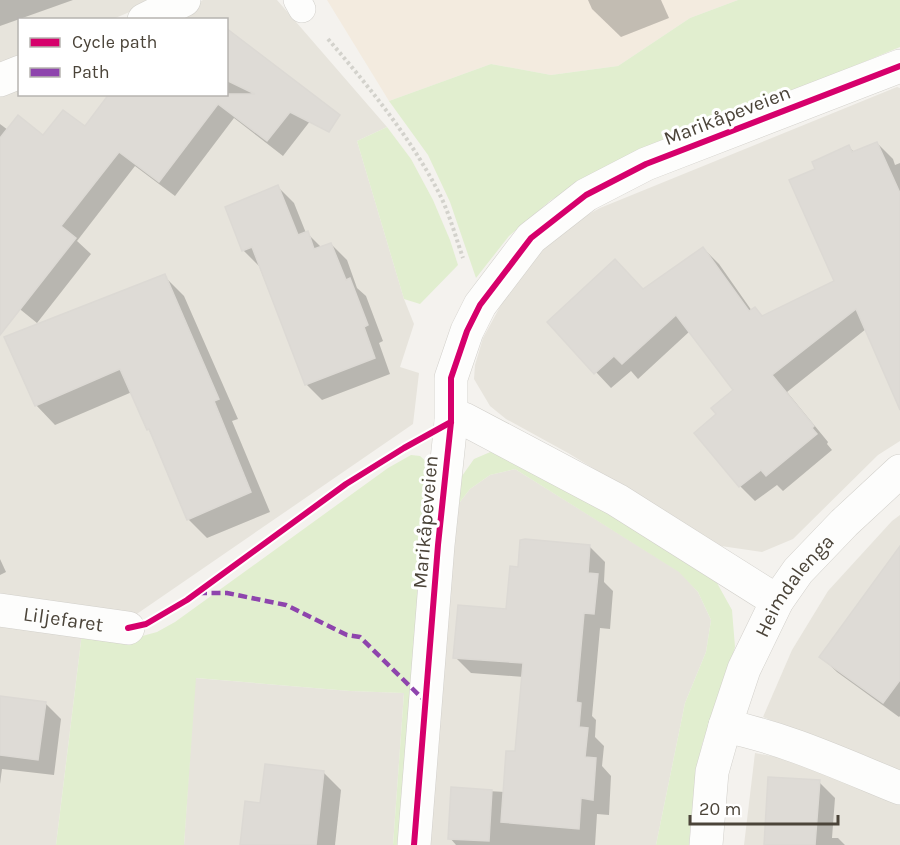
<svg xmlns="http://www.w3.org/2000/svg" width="900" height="845" viewBox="0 0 900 845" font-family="Karla,sans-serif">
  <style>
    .residential { fill: #e7e4dc }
    .commercial { fill: #f3ebdf }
    .green { fill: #e1eecf }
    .shadow { fill: #0003 }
    .building { fill: #dedbd6; stroke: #dcd9d4; stroke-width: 1.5 }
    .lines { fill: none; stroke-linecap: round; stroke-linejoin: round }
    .lane-casing { stroke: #d2d0cb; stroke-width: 28 }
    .street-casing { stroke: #d2d0cb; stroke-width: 34 }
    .path { stroke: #d3d2cc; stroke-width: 4; stroke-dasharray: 3 3; stroke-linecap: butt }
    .lane { stroke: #fdfdfc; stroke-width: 27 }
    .street { stroke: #fdfdfc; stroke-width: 33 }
    .quiet { stroke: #8e44ad; stroke-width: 4.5; stroke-dasharray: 9 4.5; stroke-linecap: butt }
    .cycleway-casing { stroke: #fff; stroke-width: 10 }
    .cycleway { stroke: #d6006c; stroke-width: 6 }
    .labels { text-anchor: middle; stroke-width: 6; stroke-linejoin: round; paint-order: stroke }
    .street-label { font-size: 20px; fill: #4b4439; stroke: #fff }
  </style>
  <rect width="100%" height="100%" fill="#f4f2ee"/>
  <g class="residential">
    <path d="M0 0H158L113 19 20 20 19 56 0 64Z"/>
    <path d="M203 0H277L387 127 357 141 404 299 414 324 400 367 419 373 413 424 128 620 0 597V93L19 84 20 94H226V20L161 19Z"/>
    <path d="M897 87 900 88V441L878 455 793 539 762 552 721 546 568 453 506 419 490 406 474 379 475 365 483 338 508 292 535 258 569 225 600 208Z"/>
    <path d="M515 469 680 572 698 592 711 620 706 652 685 703 656 845H430L456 507 470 489 490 475Z"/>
    <path d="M900 515V773L763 717 792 650 828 591 892 521Z"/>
    <path d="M0 623 82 633 56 845H0Z"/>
    <path d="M195 678 350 691 404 693 393 845H184Z"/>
    <path d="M755 753 782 758 900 805V845H744Z"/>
  </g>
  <path class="commercial" d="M327 0H738L690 18 618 66 551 75 491 64 389 101Z"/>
  <g class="green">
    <path d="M738 0H900V47L618 164 551 200 509 236 476 278 450 202 428 155 389 101 491 64 551 75 618 66 690 18Z"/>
    <path d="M387 127 411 159 433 200 450 240 458 265 420 304 404 299 357 141Z"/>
    <path d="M495 450 520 460 698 567 717 583 732 610 735 647 721 695 702 744 691 819 689 845H656L685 703 706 652 711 620 698 592 679 572 515 469 490 475 470 489 456 507 453 494 462 476 474 459Z"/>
    <path d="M411 455 420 456 428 463 403 845H393L404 693 350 691 196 678 184 845H56L82 633 135 638 157 632 175 622 388 468Z"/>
  </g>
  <g class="shadow">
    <path d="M0 0H73L0 26Z"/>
    <path d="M588 0H661L669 18 621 37 592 9Z"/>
    <path d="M226 41 321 107 283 156 234 118 175 196 135 166 77 241 91 254 37 323 0 293V124L8 130 43 137 226 94Z"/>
    <path d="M877 143 893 159 895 165 900 163V375L866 329 787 392 828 442 827 444 832 450 783 491 777 485 755 501 740 486 718 415 735 390 690 331 638 379 631 371 611 388 549 322 644 291 703 248 719 264 752 311 755 309 763 317 835 282 818 169 849 147 855 153Z"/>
    <path d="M278 187 294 203 306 233H307L322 248 331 244 347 260 357 288 366 296 383 341 379 343 390 374 322 400 306 384 259 266 243 250Z"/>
    <path d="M164 276 184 296 238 419 232 421 270 512 207 538 188 519 152 434 148 429 132 392 55 425 36 405Z"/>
    <path d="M589 546 605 562 604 582 613 591 610 629 600 628 592 716 596 720 595 737 604 746 602 766 611 776 609 815 597 814 595 845H456L450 838 453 789 505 792 517 753 524 677 471 673 455 657 508 610 520 568Z"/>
    <path d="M0 559 6 572 0 575Z"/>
    <path d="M900 576V716L899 717 837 672 821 657Z"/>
    <path d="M0 698 45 703 61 719 54 775 2 769 0 784Z"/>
    <path d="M323 772 341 790 335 845H242L262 804Z"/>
    <path d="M819 782 835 798 832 838H838L845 845H765Z"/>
  </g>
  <g class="building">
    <path d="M226 28 340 115 329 132 290 112 267 141 218 104 159 182 119 152 61 226 76 238 0 335V138L18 115 43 135 63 110 85 126 109 94H255L226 80Z"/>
    <path d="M877 142 900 193V410L856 309 772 375 814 426 812 428 817 434 766 476 761 470 739 487 694 433 716 414 711 408 733 390 676 315 622 364 614 356 594 374 547 322 615 259 643 289 703 247 749 311 755 307 762 316 834 281 789 180 815 169 812 162 849 145 852 152Z"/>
    <path d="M278 185 298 235 308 231 314 249 331 243 346 280 350 278 368 325 364 327 375 358 305 385 252 247 242 251 225 207Z"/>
    <path d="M165 274 219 399 214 401 251 492 187 520 149 429 147 430 120 369 35 406 4 337Z"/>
    <path d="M525 539 590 545 588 573 598 574 594 614 584 613 576 702 581 703 579 727 588 728 585 757 596 758 593 800 581 798 579 829 501 822 506 751H515L523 663 453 658 458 605 506 609 510 566 518 567 520 540Z"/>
    <path d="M900 546V680L883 703 819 657Z"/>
    <path d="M0 696 46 702 38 760 0 755Z"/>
    <path d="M265 764 324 771 316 845H240L245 801 260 803Z"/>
    <path d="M768 777 820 780 815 845H764Z"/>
    <path d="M451 787 492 790 489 841 448 839Z"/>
  </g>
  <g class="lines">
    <defs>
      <path id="lane" d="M297 0 302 9"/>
      <g id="street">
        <path d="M144 20 184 0"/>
        <path d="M0 80 20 72"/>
        <path d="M451 422 464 419 617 500 777 601"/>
        <path id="s1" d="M0 610 128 628"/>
        <path d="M725 726C785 738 843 765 900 788"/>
        <path d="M414 845 438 545 451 422V378L467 331 480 305 531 238 586 195 646 164 900 66"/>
        <path id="s2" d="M706 845 712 772 725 726 744 669 777 601 798 571 844 523 900 471"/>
      </g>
    </defs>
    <use href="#lane" class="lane-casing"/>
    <use href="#street" class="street-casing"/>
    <path class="path" d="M328 39C370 88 412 139 441 197 450 216 456 238 463 258"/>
    <use href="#lane" class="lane"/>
    <use href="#street" class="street"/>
    <path class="quiet" d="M198 593H227L286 605 347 635 360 637 426 702"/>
    <defs>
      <g id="cycleway">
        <path d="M128 628 146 624 187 600 346 484 404 448 451 422"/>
        <path d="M414 845 438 545 451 422V378L467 331 480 305 531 238 586 195 646 164 900 66"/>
      </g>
    </defs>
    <use href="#cycleway" class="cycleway-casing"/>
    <use href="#cycleway" class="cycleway"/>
  </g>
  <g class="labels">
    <g class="street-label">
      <text transform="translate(727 115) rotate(-21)" y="7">Marikåpeveien</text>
      <text transform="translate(425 522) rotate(-85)" y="7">Marikåpeveien</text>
      <text dy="7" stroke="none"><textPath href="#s2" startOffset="279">Heimdalenga</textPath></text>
      <text dy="7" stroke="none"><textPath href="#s1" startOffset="64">Liljefaret</textPath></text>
    </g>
  </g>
  <rect x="18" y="18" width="210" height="78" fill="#ffffff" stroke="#b7b4b0" stroke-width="1.5"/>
  <rect x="30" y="38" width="30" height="9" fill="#d6006c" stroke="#b7b4b0" stroke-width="1.5"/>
  <text x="72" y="48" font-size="18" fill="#4b4439">Cycle path</text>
  <rect x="30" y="68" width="30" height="9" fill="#8e44ad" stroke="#b7b4b0" stroke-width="1.5"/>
  <text x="72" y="78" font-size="18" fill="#4b4439">Path</text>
  <path d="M690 815v9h148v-9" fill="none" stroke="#4b4439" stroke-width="3"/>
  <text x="699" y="815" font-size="18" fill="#4b4439" stroke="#ffffff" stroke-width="4.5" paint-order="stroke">20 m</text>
</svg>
